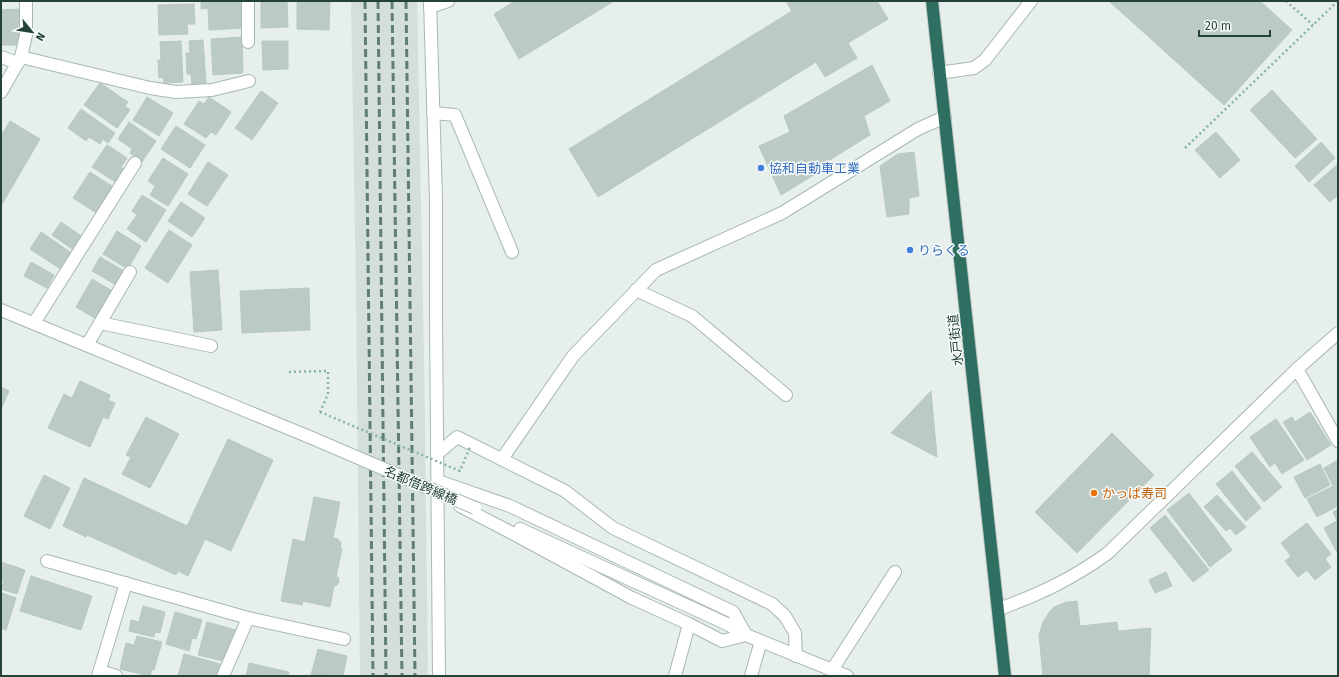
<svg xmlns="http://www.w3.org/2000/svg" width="1339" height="677" viewBox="0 0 1339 677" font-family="'Fira Sans','Noto Sans JP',sans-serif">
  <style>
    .built { fill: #d4dfda }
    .building { fill: #bbcac4; stroke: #b8c9c2 }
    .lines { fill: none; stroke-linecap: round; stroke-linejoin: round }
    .lane-casing { stroke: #a8b8b2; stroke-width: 14 }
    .street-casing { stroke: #a8b8b2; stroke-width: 14 }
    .highway-casing { stroke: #c2cac8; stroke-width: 14 }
    .path { stroke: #86b3a5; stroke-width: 2.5; stroke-dasharray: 2 3; stroke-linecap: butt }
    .lane { stroke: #fff; stroke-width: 12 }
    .street { stroke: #fff; stroke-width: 12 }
    .highway { stroke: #2f6f62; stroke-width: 12 }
    .rail { stroke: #5f7d75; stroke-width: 3; stroke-dasharray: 8 4; stroke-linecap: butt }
    .street-bridge-casing { stroke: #a8b8b2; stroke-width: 14; stroke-linecap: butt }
    .path-bridge { stroke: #86b3a5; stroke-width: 2.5; stroke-dasharray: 2 3; stroke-linecap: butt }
    .street-bridge { stroke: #fff; stroke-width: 12 }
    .shop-dot { fill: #3f7fe0; stroke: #f7fbf9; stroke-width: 1.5 }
    .food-dot { fill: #e8710a; stroke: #f7fbf9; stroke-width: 1.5 }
    .labels { text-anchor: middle; stroke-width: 3; stroke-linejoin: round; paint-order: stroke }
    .shop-label { font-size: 13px; fill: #366cbe; stroke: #f7fbf9; text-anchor: start }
    .street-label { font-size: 13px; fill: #24423a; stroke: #f7fbf9 }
    .food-label { font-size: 13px; fill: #c56008; stroke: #f7fbf9; text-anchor: start }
  </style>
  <rect width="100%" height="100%" fill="#e6efeb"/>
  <path class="built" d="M351 1H417L424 356 428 676H360L356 291Z"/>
  <g class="building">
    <path d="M201 1H240L242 28 209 30 208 8 201 9Z"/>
    <path d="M261 1H287L288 27 261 28Z"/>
    <path d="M297 1H330L329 30 297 29Z"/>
    <path d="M515 1H614L519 59 494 14Z"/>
    <path d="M786 1H877L888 19 848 43 857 58 825 77 816 62 598 197 569 149 792 11Z"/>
    <path d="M1109 1H1260L1292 30 1224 105Z"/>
    <path d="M194 4 195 24H187L188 34 159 35 158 5Z"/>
    <path d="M20 9V24L18 23 19 45H1V10Z"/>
    <path d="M242 37 243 73 213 75 211 39Z"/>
    <path d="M203 40 206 83 192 85 191 74H187L186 53H190L189 41Z"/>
    <path d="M181 41 183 82 164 83 163 77 159 78 158 60H161L160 42Z"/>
    <path d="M262 41H288V69L263 70Z"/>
    <path d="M872 65 890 101 864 116 870 135 823 164 822 170 781 195 759 146 790 132 784 116Z"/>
    <path d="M100 83 128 102 125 106 130 110 117 128 84 105Z"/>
    <path d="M1272 90 1317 139 1295 158 1250 110Z"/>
    <path d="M261 91 278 103 252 140 235 128Z"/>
    <path d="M147 97 173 113 159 136 133 120Z"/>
    <path d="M209 97 231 112 216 135 211 132 206 138 184 124 199 101 204 104Z"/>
    <path d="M81 109 115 133 108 143 103 139 100 144 89 137 86 141 68 128Z"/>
    <path d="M10 121 40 139 1 206V136Z"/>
    <path d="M129 122 156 141 142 162 130 153 132 149 118 139Z"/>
    <path d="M176 126 205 145 190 168 161 149Z"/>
    <path d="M1216 132 1240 160 1220 178 1195 150Z"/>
    <path d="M1321 142 1335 158 1309 182 1295 166Z"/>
    <path d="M107 145 127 158 121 167 126 170 117 183 92 167Z"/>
    <path d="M914 152 919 196 909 198V214L887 217 880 166 898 154Z"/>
    <path d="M163 158 188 174 168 206 150 195 155 186 148 181Z"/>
    <path d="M208 162 228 175 207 206 188 194Z"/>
    <path d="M1338 164V195L1330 202 1314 185Z"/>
    <path d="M90 172 115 188 98 214 73 198Z"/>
    <path d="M142 195 166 210 146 242 127 229 137 215 132 211Z"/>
    <path d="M181 202 205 218 192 237 168 221Z"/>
    <path d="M61 222 84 238 75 251 52 235Z"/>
    <path d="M169 230 192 245 168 283 145 268Z"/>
    <path d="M117 231 141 246 128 269 103 254Z"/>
    <path d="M41 232 73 254 62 270 30 249Z"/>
    <path d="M100 257 124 271 116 285 92 271Z"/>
    <path d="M31 262 54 275 47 288 24 276Z"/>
    <path d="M218 270 222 330 194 332 190 272Z"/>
    <path d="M92 279 114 292 98 320 76 307Z"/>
    <path d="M309 288 310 330 242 333 240 291Z"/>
    <path d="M80 381 110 395 108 400 115 403 108 419 103 417 90 447 48 428 64 394 72 398Z"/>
    <path d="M1 387 9 391 1 409Z"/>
    <path d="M931 391 937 457 891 433Z"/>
    <path d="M1310 412 1331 445 1307 460 1283 422 1292 417 1295 422Z"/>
    <path d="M146 417 179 434 150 488 122 474 131 457 126 455Z"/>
    <path d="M1276 419 1304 460 1282 474 1275 463 1270 467 1250 437Z"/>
    <path d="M1112 433 1154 475 1077 553 1035 512Z"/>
    <path d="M228 439 273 460 231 551 205 539 188 576 178 571 176 575 87 535 86 537 63 526 84 478 187 526Z"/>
    <path d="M1252 452 1282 487 1264 502 1235 466Z"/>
    <path d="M1338 460V506L1317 517 1307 499 1333 486 1324 468Z"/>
    <path d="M1320 464 1330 485 1305 498 1294 477Z"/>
    <path d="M1232 471 1261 508 1246 521 1216 484Z"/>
    <path d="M44 475 70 488 50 529 24 516Z"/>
    <path d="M1189 493 1232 550 1210 567 1167 510Z"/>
    <path d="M1217 495 1246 527 1236 535 1230 528 1226 531 1204 507Z"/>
    <path d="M314 497 340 502 333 538 338 539 341 543 340 548 342 549 336 577H338L339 582 336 586 334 585 330 607 303 601 302 605 281 601 293 539 305 542Z"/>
    <path d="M1338 509V554L1324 528 1337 521 1333 512Z"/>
    <path d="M1165 515 1209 570 1193 582 1150 528Z"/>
    <path d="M1307 523 1331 554 1325 559 1331 567 1315 580 1307 570 1298 577 1285 561 1291 556 1281 543Z"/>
    <path d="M1 562 25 570 17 594 1 589 4 581 1 580Z"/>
    <path d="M1166 572 1172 586 1155 593 1149 580Z"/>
    <path d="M31 576 92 596 81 630 20 611Z"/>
    <path d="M2 593 16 598 6 630 1 628Z"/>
    <path d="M1077 601 1080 626 1117 622 1118 631 1151 628 1149 676H1043L1039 635 1043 622 1050 611 1054 607 1067 602Z"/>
    <path d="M143 606 165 612 160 633 155 632 154 637 129 631 131 620 139 622Z"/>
    <path d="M175 612 202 620 196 639 192 638 189 651 166 644Z"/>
    <path d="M207 622 236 630 227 662 198 655Z"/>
    <path d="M137 636 162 642 154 670 152 669 150 676 120 669 126 643 134 645Z"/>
    <path d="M318 649 347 656 343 676 311 675Z"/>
    <path d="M184 654 220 664 217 676H178Z"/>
    <path d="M249 663 289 672 288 676H246Z"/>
  </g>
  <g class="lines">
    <defs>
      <g id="lane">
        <path d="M248 42V1"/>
        <path d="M21 57 150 88 176 92 212 90 249 81"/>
        <path d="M34 323 135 163"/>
        <path d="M100 323 211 346"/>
        <path d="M87 345 130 272"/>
        <path d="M47 561 248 618 344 639"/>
        <path d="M100 671 116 676"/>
        <path d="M98 676 126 583"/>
        <path d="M223 676 248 618"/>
      </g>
      <g id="street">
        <path d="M430 1 436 199V317L439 676"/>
        <path d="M430 7 448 1"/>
        <path d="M1 57 18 63"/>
        <path d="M939 73 974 68 985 60 1031 1"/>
        <path d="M1 92 21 57 26 35V1"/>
        <path d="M433 113 455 115 512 252"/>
        <path d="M636 290 692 316 786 395"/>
        <path d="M1 310 312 438"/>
        <path d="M1297 369 1338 441"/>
        <path d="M437 454 457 437 565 491 613 528 772 604 785 616 795 633 796 656"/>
        <path d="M502 459 573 356 656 270 782 213 918 129 945 117"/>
        <path d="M438 481 510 506 733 612 746 635 722 641 689 624 632 598 512 533 460 506"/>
        <path d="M520 529 727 624 746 635 847 676"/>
        <path d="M999 609C1040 594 1072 579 1108 553L1297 369 1338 333"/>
        <path d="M832 670 895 572"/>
        <path d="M675 676 689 624"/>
        <path d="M751 676 761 641"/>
      </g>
      <path id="highway" d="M932 1 1005 676"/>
    </defs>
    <use href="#lane" class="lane-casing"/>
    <use href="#street" class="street-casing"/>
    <use href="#highway" class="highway-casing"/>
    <g class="path">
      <path d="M1286 1 1313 25"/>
      <path d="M1185 148 1338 1"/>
      <path d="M289 372 328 371V394L320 412"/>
    </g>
    <use href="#lane" class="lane"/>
    <use href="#street" class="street"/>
    <use href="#highway" class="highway"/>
    <g class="rail">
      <path d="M365 1 373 676"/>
      <path d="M378 1 386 676"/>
      <path d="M392 1 402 676"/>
      <path d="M406 1 415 676"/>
    </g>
    <defs>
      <path id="street-bridge" d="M312 438 475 508"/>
    </defs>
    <use href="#street-bridge" class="street-bridge-casing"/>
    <path class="path-bridge" d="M320 412 460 471 470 447"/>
    <use href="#street-bridge" class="street-bridge"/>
  </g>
  <g class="shop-dot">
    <circle cx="761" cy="168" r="4"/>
    <circle cx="910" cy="250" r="4"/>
  </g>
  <circle class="food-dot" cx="1094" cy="493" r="4"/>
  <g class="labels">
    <g class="shop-label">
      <text x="769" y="173">協和自動車工業</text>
      <text x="918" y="255">りらくる</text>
    </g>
    <g class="street-label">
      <text transform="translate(955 340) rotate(-96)" y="5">水戸街道</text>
      <text transform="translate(421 485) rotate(23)" y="5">名都借跨線橋</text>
    </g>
    <g class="food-label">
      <text x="1102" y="498">かっぱ寿司</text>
    </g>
  </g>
  <rect width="1339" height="677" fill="none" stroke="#24423a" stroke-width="4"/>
  <g transform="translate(32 32) rotate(120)" stroke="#f7fbf9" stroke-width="3" paint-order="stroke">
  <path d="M0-3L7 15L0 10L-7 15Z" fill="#24423a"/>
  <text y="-6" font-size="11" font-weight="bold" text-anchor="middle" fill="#24423a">N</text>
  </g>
  <path d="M1199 30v6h71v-6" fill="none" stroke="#24423a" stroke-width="2"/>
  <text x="1205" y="30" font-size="12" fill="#24423a" stroke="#f7fbf9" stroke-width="3" paint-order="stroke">20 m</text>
</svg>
